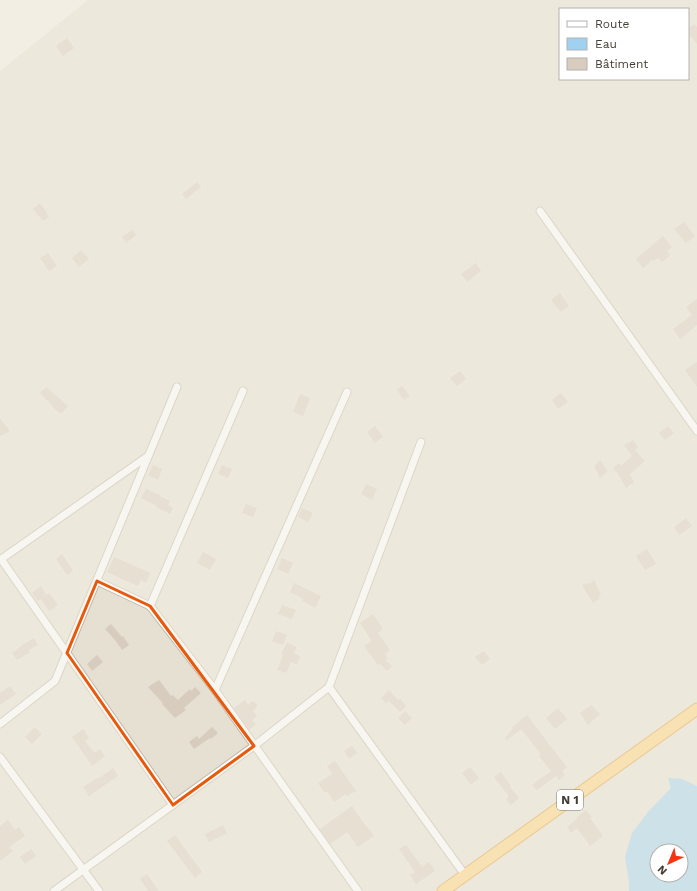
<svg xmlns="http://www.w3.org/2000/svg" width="697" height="891" viewBox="0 0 697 891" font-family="'Work Sans',sans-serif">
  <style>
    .residential { fill: #e6e0d2; fill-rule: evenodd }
    .water { fill: #a0d1f0; fill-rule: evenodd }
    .building { fill: #d7ccbd }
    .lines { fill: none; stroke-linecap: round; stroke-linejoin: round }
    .minor-casing { stroke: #c1b8aa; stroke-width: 9 }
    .trunk-casing { stroke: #dd9c34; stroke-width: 13 }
    .minor { stroke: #fff; stroke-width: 7 }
    .trunk { stroke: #fed27a; stroke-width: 11 }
    .marked { fill: none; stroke: #e8590c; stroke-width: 3; stroke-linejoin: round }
    .labels { text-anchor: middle; stroke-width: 3; stroke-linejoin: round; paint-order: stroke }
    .shield { fill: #fff; stroke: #7c7871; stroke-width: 1 }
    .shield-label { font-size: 12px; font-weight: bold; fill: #443e34 }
  </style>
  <rect width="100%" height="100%" fill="#f2eee4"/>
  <path class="residential" d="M88 0H697V891H0V71ZM560 9H688V79H560ZM657 851H681V875H657Z"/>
  <path class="water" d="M668 778 682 779 697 786V891H629V883L625 857 632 833 648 812 671 788ZM657 851H681V875H657Z"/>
  <g class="building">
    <path d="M694 24 697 27V44L688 33V29Z"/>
    <path d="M67 38 74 48 63 56 56 46Z"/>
    <path d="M197 182 201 187 186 199 182 194Z"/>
    <path d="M40 203 46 211V212L49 217 43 221 33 209Z"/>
    <path d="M684 222 695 236 686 243 674 229Z"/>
    <path d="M132 230 136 235 126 243 122 237Z"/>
    <path d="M663 236 672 247 667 251 670 255 662 262 658 258 653 261 652 260 643 268 636 259Z"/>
    <path d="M81 250 89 259 79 267 72 258Z"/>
    <path d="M48 253 57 266 49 271 40 258Z"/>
    <path d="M476 263 481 271 467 282 461 274Z"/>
    <path d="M560 293 569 306 561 312 551 300Z"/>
    <path d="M697 299V325L680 339 673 329 692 315 686 307Z"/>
    <path d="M697 362V387L685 370Z"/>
    <path d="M460 371 466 379 457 386 450 378Z"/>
    <path d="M402 386 410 396 404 400 397 390Z"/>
    <path d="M46 387 68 406 61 414 52 407 53 406 40 393Z"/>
    <path d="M561 393 568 402 558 409 552 400Z"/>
    <path d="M300 394 310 398 303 416 293 412Z"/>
    <path d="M0 419 10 431 0 436Z"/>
    <path d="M375 426 383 437 375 443 367 432Z"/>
    <path d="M668 426 674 433 665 440 659 433Z"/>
    <path d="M633 440 638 447 635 450 645 461 630 474 634 482 626 488 621 479H622L613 468 619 463 621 466 632 456 624 445Z"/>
    <path d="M600 460 608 471 600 478 594 466Z"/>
    <path d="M153 465 162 469 158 480 148 475Z"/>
    <path d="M222 465 232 469 228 478 218 474Z"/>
    <path d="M366 484 377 489 372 500 361 494Z"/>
    <path d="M146 489 160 495V496L170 501 168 505 173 508 170 514 156 507 157 506 141 498Z"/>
    <path d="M246 504 257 508 253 517 242 513Z"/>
    <path d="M302 508 313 513 308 522 298 517Z"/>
    <path d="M686 518 692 526 679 535 674 527Z"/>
    <path d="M647 549 656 564 645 570 636 556Z"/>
    <path d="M203 552 216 559 210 570 197 563Z"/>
    <path d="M62 554 72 569 73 571 67 575 56 559Z"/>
    <path d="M114 557 150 573 146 583 141 580 138 586 107 572Z"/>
    <path d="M282 558 293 563 288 574 277 569Z"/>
    <path d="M594 580 601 594 599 596 600 598 593 603 582 585 588 583 590 584Z"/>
    <path d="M294 583 321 596 315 608 302 601 303 599 290 592Z"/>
    <path d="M41 586 46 595 49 593 58 605 49 611 41 599 38 601 32 593Z"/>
    <path d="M282 605 296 610 292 619 278 614Z"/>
    <path d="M373 614 383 629 378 633 390 650 385 654 388 658 385 660 392 666 387 671 380 664 378 665 364 646 372 641 360 623Z"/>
    <path d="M111 624 122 637 123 636 129 645 122 650 115 640 105 629Z"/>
    <path d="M276 631 287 635 283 645 272 641Z"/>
    <path d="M34 638 38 645 28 651 30 652 17 660 12 653 24 644Z"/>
    <path d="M287 642 297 647 294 653 300 656 297 665 291 662 286 673 277 670 283 655 281 654Z"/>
    <path d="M484 651 490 659 482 665 475 657Z"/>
    <path d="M97 655 103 662 92 671 87 664Z"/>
    <path d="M159 680 171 696 173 695 178 700 190 689 191 691 195 687 201 693 184 708 186 710 175 718 162 704 163 703 148 687Z"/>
    <path d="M10 686 16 694 0 705V693Z"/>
    <path d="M389 690 398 700 400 699 406 706 400 712 389 701 386 703 381 698Z"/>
    <path d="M245 700 248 705 252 701 258 705 253 711 257 716 252 720 256 724 249 730 234 708Z"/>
    <path d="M591 705 600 714 588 725 580 713Z"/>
    <path d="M558 708 567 719 555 729 546 718Z"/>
    <path d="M405 711 412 718 405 725 398 718Z"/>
    <path d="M527 715 551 747 567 767 562 771 565 775 559 780 556 776 537 790 532 785 551 771 539 756 541 754 521 729 507 740 505 738 513 728 512 727Z"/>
    <path d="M35 727 42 734 32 744 25 737Z"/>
    <path d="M212 727 218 733 211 739 210 738 194 749 189 742 197 736 199 739Z"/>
    <path d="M83 729 89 738 85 741 95 753 100 749 105 756 92 766 72 737Z"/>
    <path d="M352 746 357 753 349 759 344 751Z"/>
    <path d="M335 761 356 791 347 796 346 794 334 802 327 791 325 793 318 783 332 774 327 766Z"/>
    <path d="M470 767 479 778 471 785 462 773Z"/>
    <path d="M113 768 118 776 89 796 83 787 97 778 98 779Z"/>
    <path d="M501 772 511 786 510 787 519 798 511 805 506 799 509 796 494 777Z"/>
    <path d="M352 806 367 828V827L374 836 358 847 347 832 330 844 320 829Z"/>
    <path d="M586 810 592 817 590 818 603 836 590 846 577 828 571 833 567 827 577 819 576 818Z"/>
    <path d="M8 820 15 830 19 827 25 836 9 847 13 851 0 861V826Z"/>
    <path d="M223 825 227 833 209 842 205 834Z"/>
    <path d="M175 835 202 872 195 878 167 841Z"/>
    <path d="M406 845 422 867 429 862 435 871 416 884 410 875 415 872 399 849Z"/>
    <path d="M31 849 36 856 25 864 20 857Z"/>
    <path d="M147 874 159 891H148L140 879Z"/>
  </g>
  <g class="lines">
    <defs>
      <g id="minor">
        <path d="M540 211 697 431"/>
        <path d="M347 392 215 690 358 891"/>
        <path d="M1 559 173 805"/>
        <path d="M0 560 148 456"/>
        <path d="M97 581 150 606 215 690"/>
        <path d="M150 606 243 391"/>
        <path d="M329 687 465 875"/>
        <path d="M0 724 55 681 177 387"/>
        <path d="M0 757 99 891"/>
        <path d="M54 891 254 746 329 687 421 442"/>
      </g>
      <path id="trunk" d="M443 891 697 709"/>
    </defs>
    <use href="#minor" class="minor-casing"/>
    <use href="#trunk" class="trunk-casing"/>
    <use href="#minor" class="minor"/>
    <use href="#trunk" class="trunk"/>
  </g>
  <path d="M0 0H697V891H0ZM97 581 150 606 254 746 173 805 67 653Z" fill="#f2eee4" fill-opacity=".55" fill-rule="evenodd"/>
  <path class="marked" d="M97 581 150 606 254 746 173 805 67 653Z"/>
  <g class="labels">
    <rect class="shield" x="557" y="790" width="26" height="20" rx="3"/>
    <g class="shield-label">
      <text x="570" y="804">N 1</text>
    </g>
  </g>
  <rect x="559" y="8" width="130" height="72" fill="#ffffff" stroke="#b4b2ae"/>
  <rect x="567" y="21" width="20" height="6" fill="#ffffff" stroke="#b4b2ae"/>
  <text x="595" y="28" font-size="12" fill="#443e34">Route</text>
  <rect x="567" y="38" width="20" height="12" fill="#a0d1f0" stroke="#b4b2ae"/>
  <text x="595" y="48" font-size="12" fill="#443e34">Eau</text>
  <rect x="567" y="58" width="20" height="12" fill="#d7ccbd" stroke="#b4b2ae"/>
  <text x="595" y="68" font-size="12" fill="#443e34">Bâtiment</text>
  <g transform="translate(669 863) rotate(224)"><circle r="19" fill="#ffffff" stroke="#b4b2ae"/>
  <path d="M0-3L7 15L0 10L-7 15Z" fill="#fa3214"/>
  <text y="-6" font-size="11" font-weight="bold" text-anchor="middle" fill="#443e34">N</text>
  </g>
</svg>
